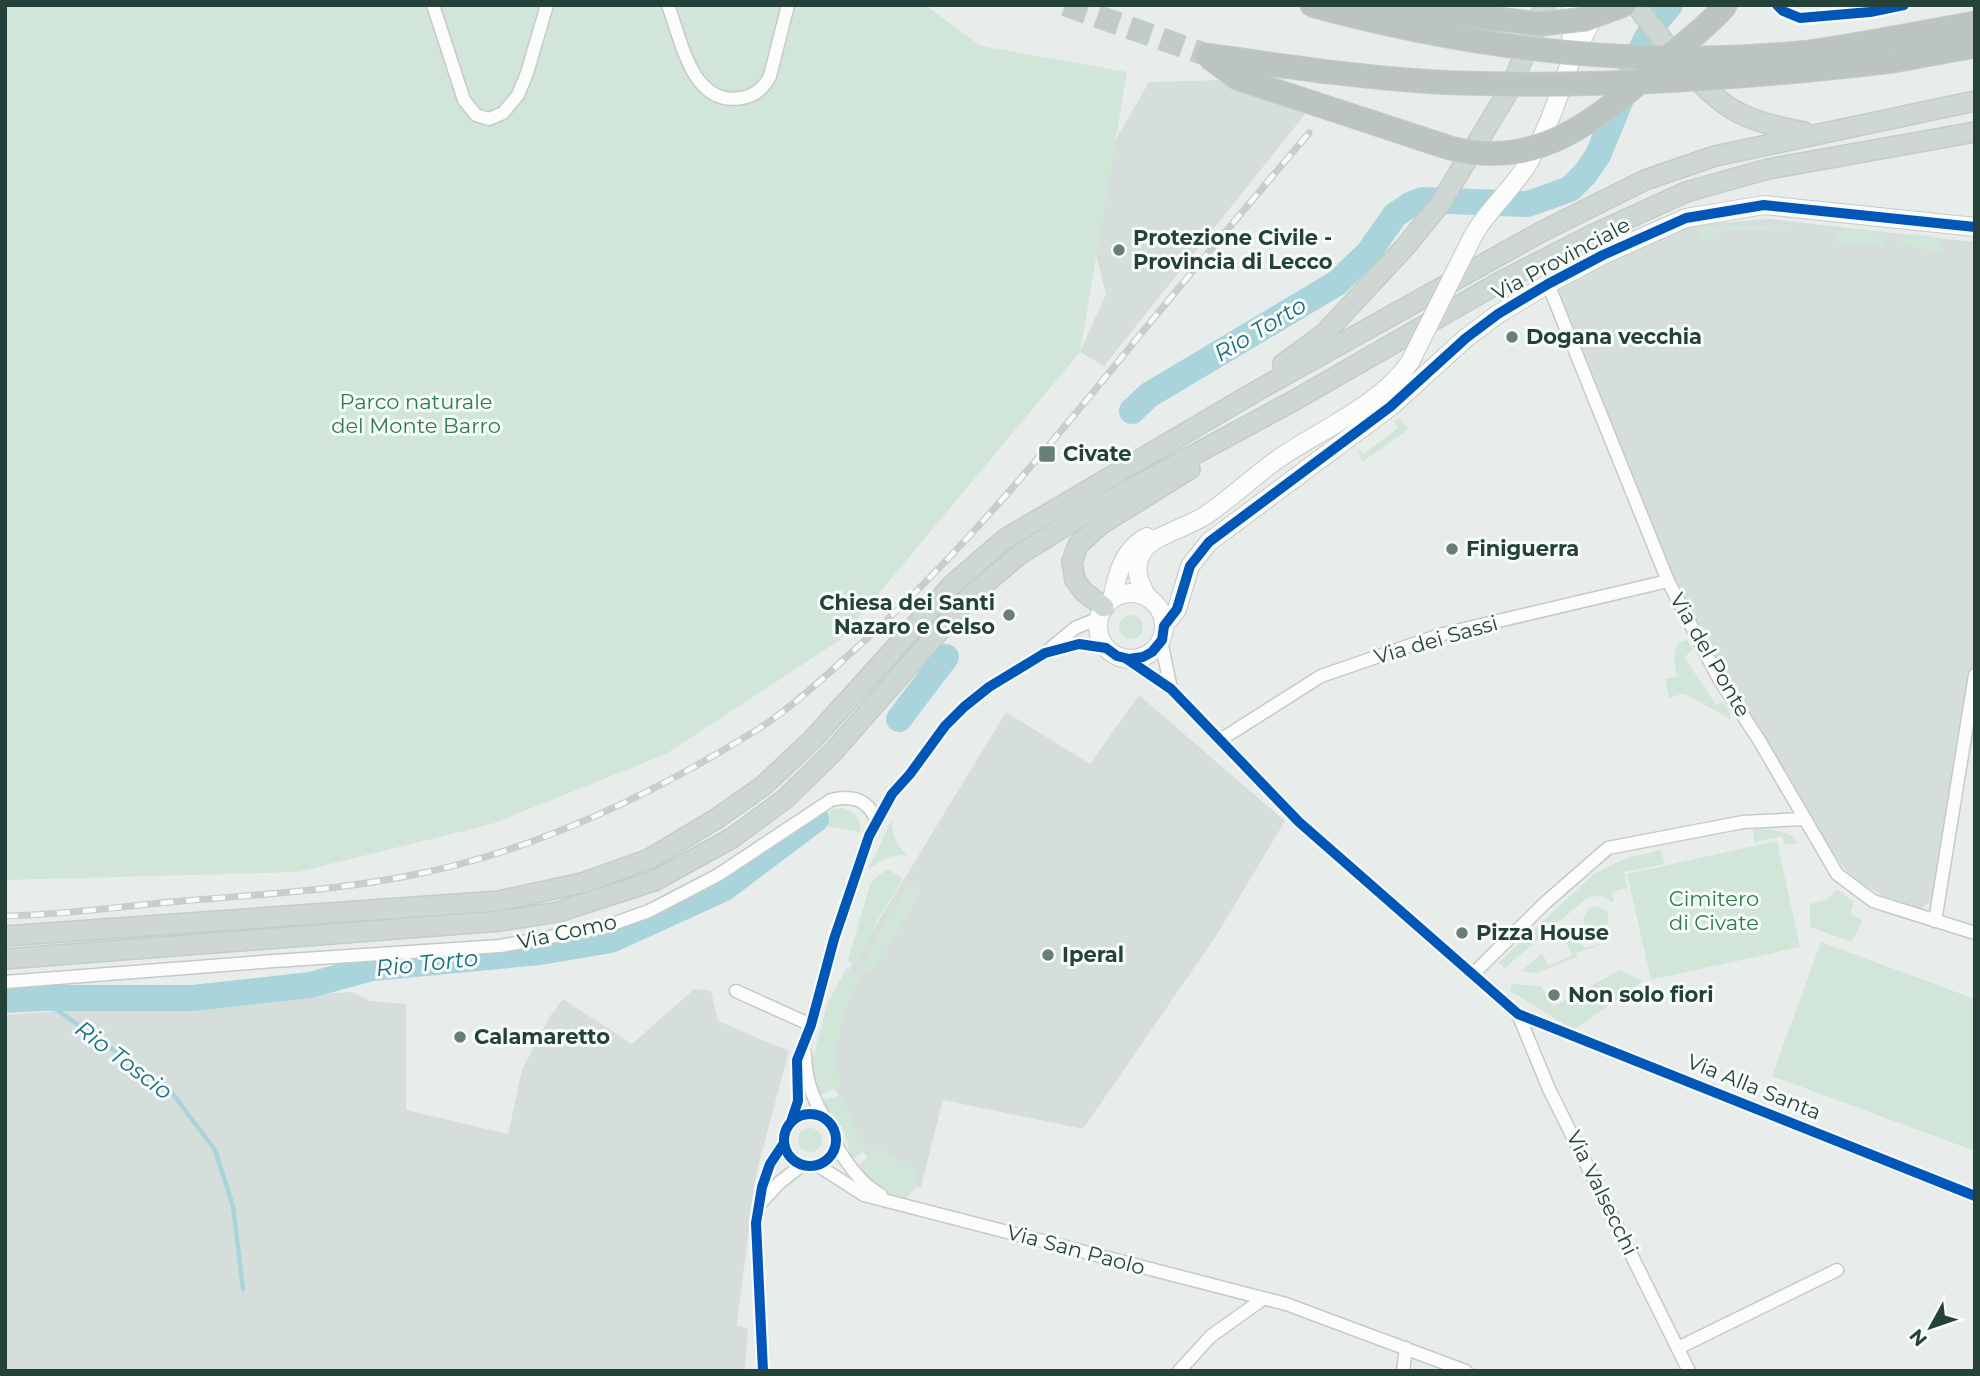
<svg xmlns="http://www.w3.org/2000/svg" width="1980" height="1376" viewBox="0 0 1980 1376" font-family="Montserrat,sans-serif">
  <style>
    .built { fill: #d6dedb }
    .green { fill: #d1e6d8 }
    .lines { fill: none; stroke-linecap: round; stroke-linejoin: round }
    .stream { stroke: #a9d4db; stroke-width: 4.5 }
    .river { stroke: #a9d4db; stroke-width: 26 }
    .highway-tunnel { stroke: #c1cbc8; stroke-width: 23; stroke-dasharray: 23 11; stroke-linecap: butt }
    .street-casing { stroke: #c5cac8; stroke-width: 15 }
    .secondary-casing { stroke: #c3cbc8; stroke-width: 20 }
    .primary-casing { stroke: #c3ccc9; stroke-width: 22 }
    .highway-casing { stroke: #c3ccc9; stroke-width: 25 }
    .street { stroke: #fcfcfc; stroke-width: 12 }
    .secondary { stroke: #fcfcfc; stroke-width: 18 }
    .primary { stroke: #cfd7d5; stroke-width: 19 }
    .highway { stroke: #bcc4c2; stroke-width: 23 }
    .rail-casing { stroke: #c9cdcc; stroke-width: 7 }
    .rail { stroke: #f7fbf9; stroke-width: 4.5; stroke-dasharray: 13; stroke-linecap: butt }
    .secondary-bridge-casing { stroke: #c3cbc8; stroke-width: 20; stroke-linecap: butt }
    .highway-bridge-casing { stroke: #c3ccc9; stroke-width: 25; stroke-linecap: butt }
    .secondary-bridge { stroke: #fcfcfc; stroke-width: 18 }
    .highway-bridge { stroke: #bcc4c2; stroke-width: 23 }
    .cycleway-casing { stroke: #f7fbf9; stroke-width: 15 }
    .cycleway { stroke: #0057b8; stroke-width: 10 }
    .poi-dot { fill: #697e78; stroke: #f7fbf9; stroke-width: 2.5 }
    .labels { text-anchor: middle; stroke-width: 6; stroke-linejoin: round; paint-order: stroke }
    .poi-label { font-size: 21px; font-weight: bold; fill: #24423a; stroke: #f7fbf9; text-anchor: start }
    .street-label { font-size: 21px; fill: #24423a; stroke: #f7fbf9 }
    .park-label { font-size: 21px; fill: #2d7a4b; stroke: #f7fbf9 }
    .water-label { font-size: 23px; font-style: italic; fill: #1c6f80; stroke: #f7fbf9 }
  </style>
  <rect width="100%" height="100%" fill="#e8edeb"/>
  <g class="built">
    <path d="M1219 80 1306 113 1104 366 1080 352 1106 294 1096 255 1115 141 1149 82Z"/>
    <path d="M1769 219 1975 242V739H1973L1930 902 1921 909 1883 896 1854 879 1803 819 1668 581 1548 284 1690 225Z"/>
    <path d="M1139 695 1285 821 1216 936 1083 1129 943 1100 921 1187 901 1188 881 1176 854 1139 831 1077V999L1006 712 1090 764Z"/>
    <path d="M694 989 711 991 718 1021 789 1051 757 1171 743 1274 737 1325 748 1328 745 1371H5V1015L352 992 370 1001 406 1004V1110L508 1134 522 1070 550 1016 563 999 632 1044Z"/>
  </g>
  <g class="green">
    <path d="M5 5H925L981 46 1127 72 1080 352 840 640 666 754 492 824 298 872 5 880Z"/>
    <path d="M1738 225 1790 227 1791 230 1781 233 1779 228 1713 232V238L1701 240 1698 229Z"/>
    <path d="M1846 229C1862 230 1882 226 1884 246L1835 244 1837 235Z"/>
    <path d="M1912 234C1926 236 1943 234 1943 252L1901 245 1905 238Z"/>
    <path d="M1399 418 1409 429 1362 462 1357 448 1364 454 1398 428 1394 421Z"/>
    <circle cx="1131" cy="627" r="12"/>
    <path d="M1687 640 1693 650 1684 657 1716 705 1723 702 1730 713V721L1727 717 1686 695 1682 694 1669 698 1665 679 1677 676C1675 663 1670 650 1682 641Z"/>
    <path d="M842 808C854 811 862 819 860 832L822 825 816 817 832 810Z"/>
    <path d="M892 819C892 835 896 844 907 855 891 854 880 860 868 870Z"/>
    <path d="M1754 828C1769 830 1790 829 1797 843L1785 845 1782 836 1754 842 1753 829Z"/>
    <path d="M1777 841 1800 947 1651 980 1627 874Z"/>
    <path d="M1661 850 1665 864 1624 872 1627 888 1612 892 1614 903 1602 896 1588 897 1505 968 1498 963 1595 873 1624 859Z"/>
    <path d="M888 869 903 879 877 921 857 966 848 960 870 885 874 879Z"/>
    <path d="M909 883 922 892 871 973 863 968 882 927Z"/>
    <path d="M1837 889 1854 902 1851 913 1862 921 1852 942 1810 927V904L1826 900Z"/>
    <path d="M1597 906 1606 910 1609 919 1606 928 1598 933 1585 927 1583 918 1588 909Z"/>
    <path d="M1573 936 1585 948 1611 941 1576 953 1577 957 1536 973 1521 971 1542 953 1549 966 1572 955 1565 941Z"/>
    <path d="M1821 942 1975 999V1151L1772 1076Z"/>
    <path d="M847 968 861 976C839 1016 834 1042 840 1087L816 1096 812 1061 828 1001Z"/>
    <path d="M1620 970 1643 981 1574 1030 1510 991 1512 984 1541 986 1553 1007Z"/>
    <path d="M841 1095 856 1130 868 1147 852 1160 844 1131 818 1102Z"/>
    <circle cx="810" cy="1140" r="12"/>
    <path d="M879 1148 918 1172C917 1185 913 1196 900 1201L871 1185 856 1167Z"/>
  </g>
  <g class="lines">
    <path class="stream" d="M40 998 170 1090 215 1150 233 1206 243 1289"/>
    <g class="river">
      <path d="M1132 411 1149 395 1337 283 1369 252 1395 215 1410 205 1423 200 1528 204 1570 189 1585 174 1598 155 1645 41 1659 18 1670 5"/>
      <path d="M899 719 946 657"/>
      <path d="M5 1000 40 998H193L310 985 372 968 540 952 611 940 723 889 816 819"/>
    </g>
    <path class="highway-tunnel" d="M1065 5 1207 55"/>
    <defs>
      <g id="street">
        <path d="M433 5 464 100 476 115 489 119 503 113 518 95 527 73 547 5"/>
        <path d="M668 5C681 39 692 107 741 98 754 96 764 88 770 76L788 5"/>
        <path d="M1548 284 1668 581 1719 679 1759 740 1837 874 1873 901 1975 933"/>
        <path d="M1161 641 1171 689"/>
        <path d="M1049 652 1079 644 1106 648"/>
        <path d="M1127 659 1171 689 1299 822 1518 1014 1975 1196"/>
        <path d="M1220 740 1321 676 1443 634 1668 581"/>
        <path d="M1935 921 1975 675"/>
        <path d="M1473 974 1545 903 1608 848 1743 822 1803 819"/>
        <path d="M5 982 274 961 500 946 604 927 649 911 718 875 831 800C852 795 868 799 876 820"/>
        <path d="M736 991 811 1025"/>
        <path d="M1518 1014 1549 1089 1689 1371"/>
        <path d="M805 1053C805 1078 812 1097 825 1119"/>
        <circle cx="810" cy="1140" r="26"/>
        <path d="M791 1122 798 1101 797 1060 811 1025 834 939 869 836 892 794 910 774 945 726 964 707 989 687 1045 653 1075 628 1099 618"/>
        <path d="M836 1145C848 1165 860 1183 881 1195"/>
        <path d="M817 1165 864 1195 1286 1304 1466 1371"/>
        <path d="M759 1205 779 1183 802 1165"/>
        <path d="M1678 1348 1837 1270"/>
        <path d="M763 1371 756 1223 762 1187 770 1164 784 1143"/>
        <path d="M1179 1371 1211 1336 1263 1299"/>
        <path d="M1403 1371 1406 1348"/>
      </g>
      <g id="secondary">
        <path d="M1571 57 1572 5"/>
        <path d="M1470 242C1485 211 1513 190 1530 160 1547 131 1558 98 1569 66 1577 46 1589 28 1598 8"/>
        <circle cx="1131" cy="626" r="33"/>
        <path d="M1147 597C1139 582 1133 568 1142 552 1153 535 1189 527 1206 515 1231 498 1253 477 1278 459 1320 430 1381 405 1410 362"/>
        <path d="M1112 599C1117 575 1123 549 1147 537"/>
        <path d="M1164 626 1177 609 1190 566 1209 542 1390 407 1466 338 1498 314 1548 284 1603 255 1686 218 1764 205 1975 227"/>
      </g>
      <g id="primary">
        <path d="M1636 5C1658 35 1700 90 1732 109 1754 122 1779 127 1804 132"/>
        <path d="M1283 364 1324 334 1405 247 1440 204 1511 87 1545 5"/>
        <path d="M1104 607 1084 592 1075 580 1072 562 1078 545 1100 525 1190 469"/>
        <path d="M5 936 499 901 582 883 649 859 716 819 763 786 813 739 954 583 1005 539 1260 389 1541 232 1645 180 1715 156 1975 101"/>
        <path d="M5 959 500 921 558 912 654 881 732 838 785 799 833 752 971 595 1019 555 1086 513 1295 400 1500 282 1592 235 1686 192 1768 169 1975 132"/>
      </g>
      <g id="highway">
        <path d="M1882 40 1975 23"/>
        <path d="M1893 61 1975 46"/>
      </g>
    </defs>
    <use href="#street" class="street-casing"/>
    <use href="#secondary" class="secondary-casing"/>
    <use href="#primary" class="primary-casing"/>
    <use href="#highway" class="highway-casing"/>
    <use href="#street" class="street"/>
    <use href="#secondary" class="secondary"/>
    <use href="#primary" class="primary"/>
    <use href="#highway" class="highway"/>
    <defs>
      <path id="rail" d="M5 916C64 915 123 906 182 901 254 895 326 891 397 878 500 860 599 819 690 769 718 753 746 738 773 719 801 699 827 675 852 652 949 566 1031 468 1113 368 1177 289 1243 211 1309 133"/>
    </defs>
    <use href="#rail" class="rail-casing"/>
    <use href="#rail" class="rail"/>
    <defs>
      <path id="secondary-bridge" d="M1410 362 1470 242"/>
      <g id="highway-bridge">
        <path d="M1311 5C1472 49 1642 69 1809 52 1833 49 1858 44 1882 40"/>
        <path d="M1377 5 1541 24 1585 19 1624 5"/>
        <path d="M1207 55C1290 67 1375 80 1460 83 1605 88 1749 78 1893 61"/>
        <path d="M1209 57 1237 78 1450 148C1542 172 1602 115 1666 59 1686 42 1709 25 1726 5"/>
      </g>
    </defs>
    <use href="#secondary-bridge" class="secondary-bridge-casing"/>
    <use href="#highway-bridge" class="highway-bridge-casing"/>
    <use href="#secondary-bridge" class="secondary-bridge"/>
    <use href="#highway-bridge" class="highway-bridge"/>
    <defs>
      <g id="cycleway">
        <path d="M1777 5 1783 11 1800 18 1870 12 1904 5"/>
        <path d="M1127 659 1171 689 1299 822 1518 1014 1975 1196"/>
        <circle cx="810" cy="1140" r="26"/>
        <path d="M791 1122 798 1101 797 1060 811 1025 834 939 869 836 892 794 910 774 945 726 964 707 989 687 1045 653 1079 644 1106 648 1117 656 1129 659 1143 657 1152 652 1162 640 1164 626 1177 609 1190 566 1209 542 1390 407 1466 338 1498 314 1548 284 1603 255 1686 218 1764 205 1975 227"/>
        <path d="M763 1371 756 1223 762 1187 770 1164 784 1143"/>
      </g>
    </defs>
    <use href="#cycleway" class="cycleway-casing"/>
    <use href="#cycleway" class="cycleway"/>
  </g>
  <g class="poi-dot">
    <circle cx="1119" cy="250" r="7"/>
    <circle cx="1512" cy="337" r="7"/>
    <rect x="1038" y="445" width="18" height="18" rx="3.5"/>
    <circle cx="1452" cy="549" r="7"/>
    <circle cx="1009" cy="615" r="7"/>
    <circle cx="1462" cy="933" r="7"/>
    <circle cx="1048" cy="955" r="7"/>
    <circle cx="1554" cy="995" r="7"/>
    <circle cx="460" cy="1037" r="7"/>
  </g>
  <g class="labels">
    <g class="poi-label">
      <text x="1133" y="245">Protezione Civile -<tspan x="1133" dy="24">Provincia di Lecco</tspan></text>
      <text x="1526" y="344">Dogana vecchia</text>
      <text x="1063" y="461">Civate</text>
      <text x="1466" y="556">Finiguerra</text>
      <text x="995" y="610" text-anchor="end">Chiesa dei Santi<tspan x="995" dy="24">Nazaro e Celso</tspan></text>
      <text x="1476" y="940">Pizza House</text>
      <text x="1062" y="962">Iperal</text>
      <text x="1568" y="1002">Non solo fiori</text>
      <text x="474" y="1044">Calamaretto</text>
    </g>
    <g class="street-label">
      <text transform="translate(1561 259) rotate(-28)" y="7">Via Provinciale</text>
      <text transform="translate(1436 640) rotate(-16)" y="7">Via dei Sassi</text>
      <text transform="translate(1710 655) rotate(60)" y="7">Via del Ponte</text>
      <text transform="translate(567 932) rotate(-12)" y="7">Via Como</text>
      <text transform="translate(1754 1087) rotate(22)" y="7">Via Alla Santa</text>
      <text transform="translate(1602 1193) rotate(64)" y="7">Via Valsecchi</text>
      <text transform="translate(1076 1250) rotate(15)" y="7">Via San Paolo</text>
    </g>
    <g class="park-label">
      <text x="416" y="409">Parco naturale<tspan x="416" dy="24">del Monte Barro</tspan></text>
      <text x="1714" y="906">Cimitero<tspan x="1714" dy="24">di Civate</tspan></text>
    </g>
    <g class="water-label">
      <text transform="translate(1260 329) rotate(-31)" y="8">Rio Torto</text>
      <text transform="translate(427 963) rotate(-6)" y="8">Rio Torto</text>
      <text transform="translate(124 1060) rotate(37)" y="8">Rio Toscio</text>
    </g>
  </g>
  <rect width="1980" height="1376" fill="none" stroke="#24423a" stroke-width="14"/>
  <g transform="translate(1931 1327) rotate(230)" stroke="#f7fbf9" stroke-width="5" paint-order="stroke">
  <path d="M0-5L12 26L0 18L-12 26Z" fill="#24423a"/>
  <text y="-10" font-size="19" font-weight="bold" text-anchor="middle" fill="#24423a">N</text>
  </g>
</svg>
